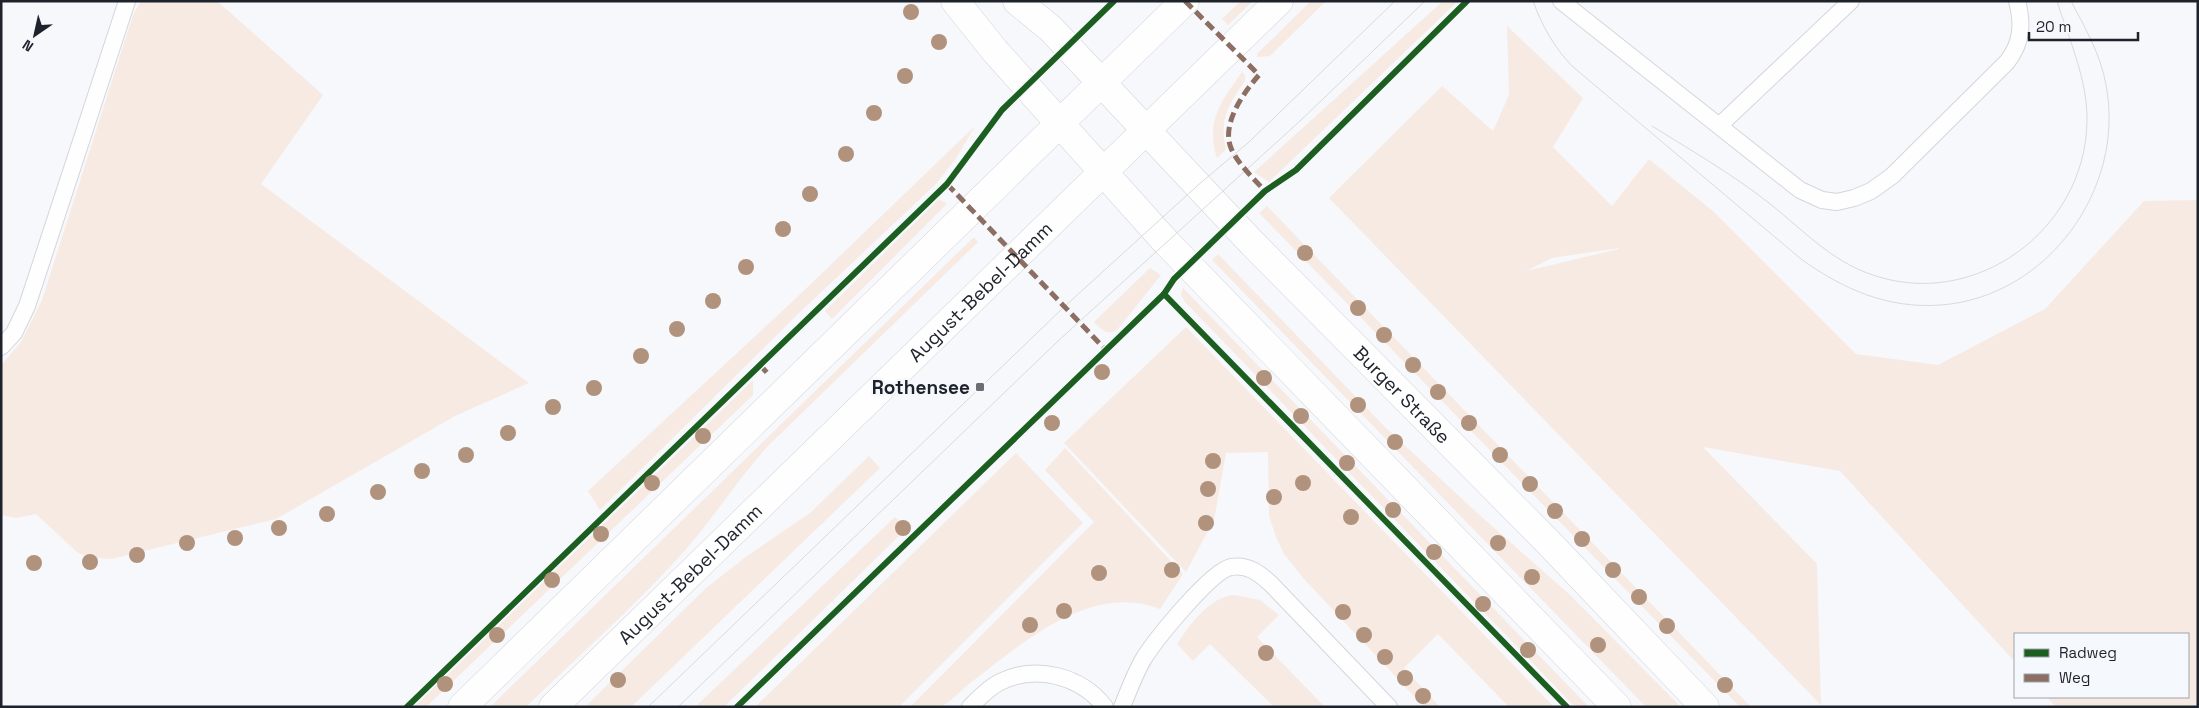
<svg xmlns="http://www.w3.org/2000/svg" width="2199" height="708" viewBox="0 0 2199 708" font-family="'Space Grotesk',sans-serif">
  <style>
    .green { fill: #f7eae3; fill-rule: evenodd }
    .lines { fill: none; stroke-linecap: round; stroke-linejoin: round }
    .service-casing { stroke: #d3d6dc; stroke-width: 18 }
    .minor-casing { stroke: #d3d6dc; stroke-width: 29 }
    .secondary-casing { stroke: #d3d6dc; stroke-width: 29 }
    .service { stroke: #fefefe; stroke-width: 16 }
    .minor { stroke: #fefefe; stroke-width: 28 }
    .secondary { stroke: #fefefe; stroke-width: 28 }
    .tram { stroke: #d9dadc; stroke-width: 1 }
    .quiet { stroke: #8d6e63; stroke-width: 5; stroke-dasharray: 10 5; stroke-linecap: butt }
    .cycleway-casing { stroke: #f5f8fc; stroke-width: 9 }
    .cycleway { stroke: #1b5e20; stroke-width: 6 }
    .tree { fill: #b0927d }
    .poi-dot { fill: #6a6e74; stroke: #f5f8fc; stroke-width: 2 }
    .labels { text-anchor: middle; stroke-width: 5; stroke-linejoin: round; paint-order: stroke }
    .street-label { font-size: 19px; fill: #1e232b; stroke: #f5f8fc }
    .poi-label { font-size: 19px; font-weight: bold; fill: #1e232b; stroke: #f5f8fc; text-anchor: end }
  </style>
  <rect width="100%" height="100%" fill="#f6f8fb"/>
  <g class="green">
    <path d="M141 1H217L323 95 261 184 529 383 455 416 276 519 111 559 89 557 78 553 36 514 16 518 1 515V365L21 342 42 300 133 15Z"/>
    <path d="M1241 1H1253L1228 25 1222 19Z"/>
    <path d="M1311 1H1326L1270 56 1257 57V54Z"/>
    <path d="M1443 1H1458L1269 182 1254 172Z"/>
    <path d="M1507 26 1583 98 1553 147 1612 206 1649 159 1714 212 1856 354 1938 365 2045 309 2144 201 2198 200V707H2056L2047 697H2188V634H2015V662L1840 471 1703 447 1817 564 1821 705 1329 198 1442 86 1493 131 1509 95ZM1619 248V249L1526 271 1552 258Z"/>
    <path d="M1242 72 1245 75V81C1228 106 1219 119 1226 149L1217 158C1205 120 1222 101 1242 72Z"/>
    <path d="M975 126 957 157 936 184 799 313 600 510 588 491 791 303Z"/>
    <path d="M939 199 947 204 832 319 825 311Z"/>
    <path d="M1267 206 1751 707H1740L1259 213Z"/>
    <path d="M974 237 978 242 768 446C739 478 716 514 688 547 638 604 580 654 526 707H490Z"/>
    <path d="M1218 254 1385 427 1475 511 1570 595 1681 707H1646L1212 260Z"/>
    <path d="M1150 268 1161 275 1117 330C1107 336 1101 329 1094 322Z"/>
    <path d="M1183 288 1589 707H1575L1185 302 1181 295Z"/>
    <path d="M1186 327 1554 707H1509L1438 634 1404 668 1440 707H1424L1304 579 1284 554 1276 537 1269 516 1268 452 1226 453 1214 520 1186 572 1064 443Z"/>
    <path d="M753 380V395L426 707H414Z"/>
    <path d="M1065 448 1183 574 1160 609C1091 582 1024 642 973 681 965 686 948 705 940 707 931 708 919 707 910 707L1094 522 1045 470Z"/>
    <path d="M1016 453 1083 523 899 707H755Z"/>
    <path d="M869 456 880 468 631 707H585L705 589 747 556 810 513Z"/>
    <path d="M895 517 907 528 724 707H695Z"/>
    <path d="M1234 595 1260 600 1279 615 1257 637 1325 707H1274L1210 644 1193 661 1177 644C1190 625 1209 597 1234 595Z"/>
  </g>
  <g class="lines">
    <defs>
      <g id="service">
        <path d="M1561 1 1800 190 1822 200 1837 202 1854 198 1871 191 1892 176 2007 62C2022 43 2023 24 2017 1"/>
        <path d="M1720 125 1851 1"/>
        <path d="M1 347 14 333 27 306 127 1"/>
        <path d="M970 707C979 698 988 688 1000 682 1036 664 1081 676 1105 707"/>
        <path d="M1122 707C1129 690 1135 673 1144 658 1156 639 1211 571 1231 567 1248 564 1259 573 1271 584L1389 707"/>
      </g>
      <g id="minor">
        <path d="M955 1 995 51 1166 242 1617 707"/>
        <path id="s1" d="M1017 1 1051 29 1251 242 1547 541 1705 707"/>
      </g>
      <g id="secondary">
        <path d="M462 707 1185 1"/>
        <path id="s2" d="M553 707 1279 1"/>
      </g>
    </defs>
    <use href="#service" class="service-casing"/>
    <use href="#minor" class="minor-casing"/>
    <use href="#secondary" class="secondary-casing"/>
    <use href="#service" class="service"/>
    <use href="#minor" class="minor"/>
    <use href="#secondary" class="secondary"/>
    <g class="tram">
      <path d="M1533 1C1542 26 1554 47 1572 66L1801 259C1843 289 1887 309 1941 305 2047 297 2126 189 2106 85 2101 55 2085 28 2071 1"/>
      <path d="M1652 126C1692 151 1732 174 1769 203 1802 229 1830 260 1870 274 1974 312 2085 230 2087 122 2088 80 2069 40 2057 1"/>
      <path d="M648 707 1064 307 1197 186 1249 142 1395 1"/>
      <path d="M678 707 1058 341 1300 121 1425 1"/>
    </g>
    <g class="quiet">
      <path d="M1185 1 1259 75C1244 92 1221 124 1231 148 1237 163 1254 179 1265 191"/>
      <path d="M947 184 1105 349"/>
      <path d="M760 365 769 375"/>
    </g>
    <defs>
      <g id="cycleway">
        <path d="M1164 294 1567 707"/>
        <path d="M407 707 947 184 1002 110 1114 1"/>
        <path d="M737 707 1164 294 1174 279 1265 191 1296 170 1467 1"/>
      </g>
    </defs>
    <use href="#cycleway" class="cycleway-casing"/>
    <use href="#cycleway" class="cycleway"/>
  </g>
  <g class="tree">
    <circle cx="911" cy="12" r="8"/>
    <circle cx="939" cy="42" r="8"/>
    <circle cx="905" cy="76" r="8"/>
    <circle cx="874" cy="113" r="8"/>
    <circle cx="846" cy="154" r="8"/>
    <circle cx="810" cy="194" r="8"/>
    <circle cx="783" cy="229" r="8"/>
    <circle cx="1305" cy="253" r="8"/>
    <circle cx="746" cy="267" r="8"/>
    <circle cx="713" cy="301" r="8"/>
    <circle cx="1358" cy="308" r="8"/>
    <circle cx="677" cy="329" r="8"/>
    <circle cx="1384" cy="335" r="8"/>
    <circle cx="641" cy="356" r="8"/>
    <circle cx="1413" cy="365" r="8"/>
    <circle cx="1102" cy="372" r="8"/>
    <circle cx="1264" cy="378" r="8"/>
    <circle cx="594" cy="388" r="8"/>
    <circle cx="1438" cy="392" r="8"/>
    <circle cx="1358" cy="405" r="8"/>
    <circle cx="553" cy="407" r="8"/>
    <circle cx="1301" cy="416" r="8"/>
    <circle cx="1052" cy="423" r="8"/>
    <circle cx="1469" cy="423" r="8"/>
    <circle cx="508" cy="433" r="8"/>
    <circle cx="703" cy="436" r="8"/>
    <circle cx="1395" cy="442" r="8"/>
    <circle cx="466" cy="455" r="8"/>
    <circle cx="1500" cy="455" r="8"/>
    <circle cx="1213" cy="461" r="8"/>
    <circle cx="1347" cy="463" r="8"/>
    <circle cx="422" cy="471" r="8"/>
    <circle cx="652" cy="483" r="8"/>
    <circle cx="1303" cy="483" r="8"/>
    <circle cx="1530" cy="484" r="8"/>
    <circle cx="1208" cy="489" r="8"/>
    <circle cx="378" cy="492" r="8"/>
    <circle cx="1274" cy="497" r="8"/>
    <circle cx="1393" cy="510" r="8"/>
    <circle cx="1555" cy="511" r="8"/>
    <circle cx="327" cy="514" r="8"/>
    <circle cx="1351" cy="517" r="8"/>
    <circle cx="1206" cy="523" r="8"/>
    <circle cx="279" cy="528" r="8"/>
    <circle cx="903" cy="528" r="8"/>
    <circle cx="601" cy="534" r="8"/>
    <circle cx="235" cy="538" r="8"/>
    <circle cx="1582" cy="539" r="8"/>
    <circle cx="187" cy="543" r="8"/>
    <circle cx="1498" cy="543" r="8"/>
    <circle cx="1434" cy="552" r="8"/>
    <circle cx="137" cy="555" r="8"/>
    <circle cx="90" cy="562" r="8"/>
    <circle cx="34" cy="563" r="8"/>
    <circle cx="1172" cy="570" r="8"/>
    <circle cx="1613" cy="570" r="8"/>
    <circle cx="1099" cy="573" r="8"/>
    <circle cx="1532" cy="577" r="8"/>
    <circle cx="552" cy="580" r="8"/>
    <circle cx="1639" cy="597" r="8"/>
    <circle cx="1483" cy="604" r="8"/>
    <circle cx="1064" cy="611" r="8"/>
    <circle cx="1343" cy="612" r="8"/>
    <circle cx="1030" cy="625" r="8"/>
    <circle cx="1667" cy="626" r="8"/>
    <circle cx="497" cy="635" r="8"/>
    <circle cx="1364" cy="635" r="8"/>
    <circle cx="1598" cy="645" r="8"/>
    <circle cx="1528" cy="650" r="8"/>
    <circle cx="1266" cy="653" r="8"/>
    <circle cx="1385" cy="657" r="8"/>
    <circle cx="1405" cy="678" r="8"/>
    <circle cx="618" cy="680" r="8"/>
    <circle cx="445" cy="684" r="8"/>
    <circle cx="1725" cy="685" r="8"/>
    <circle cx="1423" cy="696" r="8"/>
  </g>
  <rect class="poi-dot" x="975" y="382" width="10" height="10" rx="2.5"/>
  <g class="labels">
    <g class="street-label">
      <text dy="7" stroke="none"><textPath href="#s2" startOffset="596">August-Bebel-Damm</textPath></text>
      <text dy="7" stroke="none"><textPath href="#s1" startOffset="551">Burger Straße</textPath></text>
      <text dy="7" stroke="none"><textPath href="#s2" startOffset="191">August-Bebel-Damm</textPath></text>
    </g>
    <g class="poi-label">
      <text x="970" y="394">Rothensee</text>
    </g>
  </g>
  <rect width="2199" height="708" fill="none" stroke="#1e232b" stroke-width="5"/>
  <rect x="2014" y="633" width="175" height="65" fill="#f5f8fc" stroke="#9fa3a8"/>
  <rect x="2024" y="649" width="25" height="8" fill="#1b5e20" stroke="#9fa3a8"/>
  <text x="2059" y="658" font-size="15" fill="#1e232b">Radweg</text>
  <rect x="2024" y="674" width="25" height="8" fill="#8d6e63" stroke="#9fa3a8"/>
  <text x="2059" y="683" font-size="15" fill="#1e232b">Weg</text>
  <g transform="translate(35 35) rotate(214)" stroke="#f5f8fc" stroke-width="4" paint-order="stroke">
  <path d="M0-4L9 19L0 12L-9 19Z" fill="#1e232b"/>
  <text y="-8" font-size="14" font-weight="bold" text-anchor="middle" fill="#1e232b">N</text>
  </g>
  <path d="M2029 32v8h109v-8" fill="none" stroke="#1e232b" stroke-width="2.5"/>
  <text x="2036" y="32" font-size="15" fill="#1e232b" stroke="#f5f8fc" stroke-width="4" paint-order="stroke">20 m</text>
</svg>
